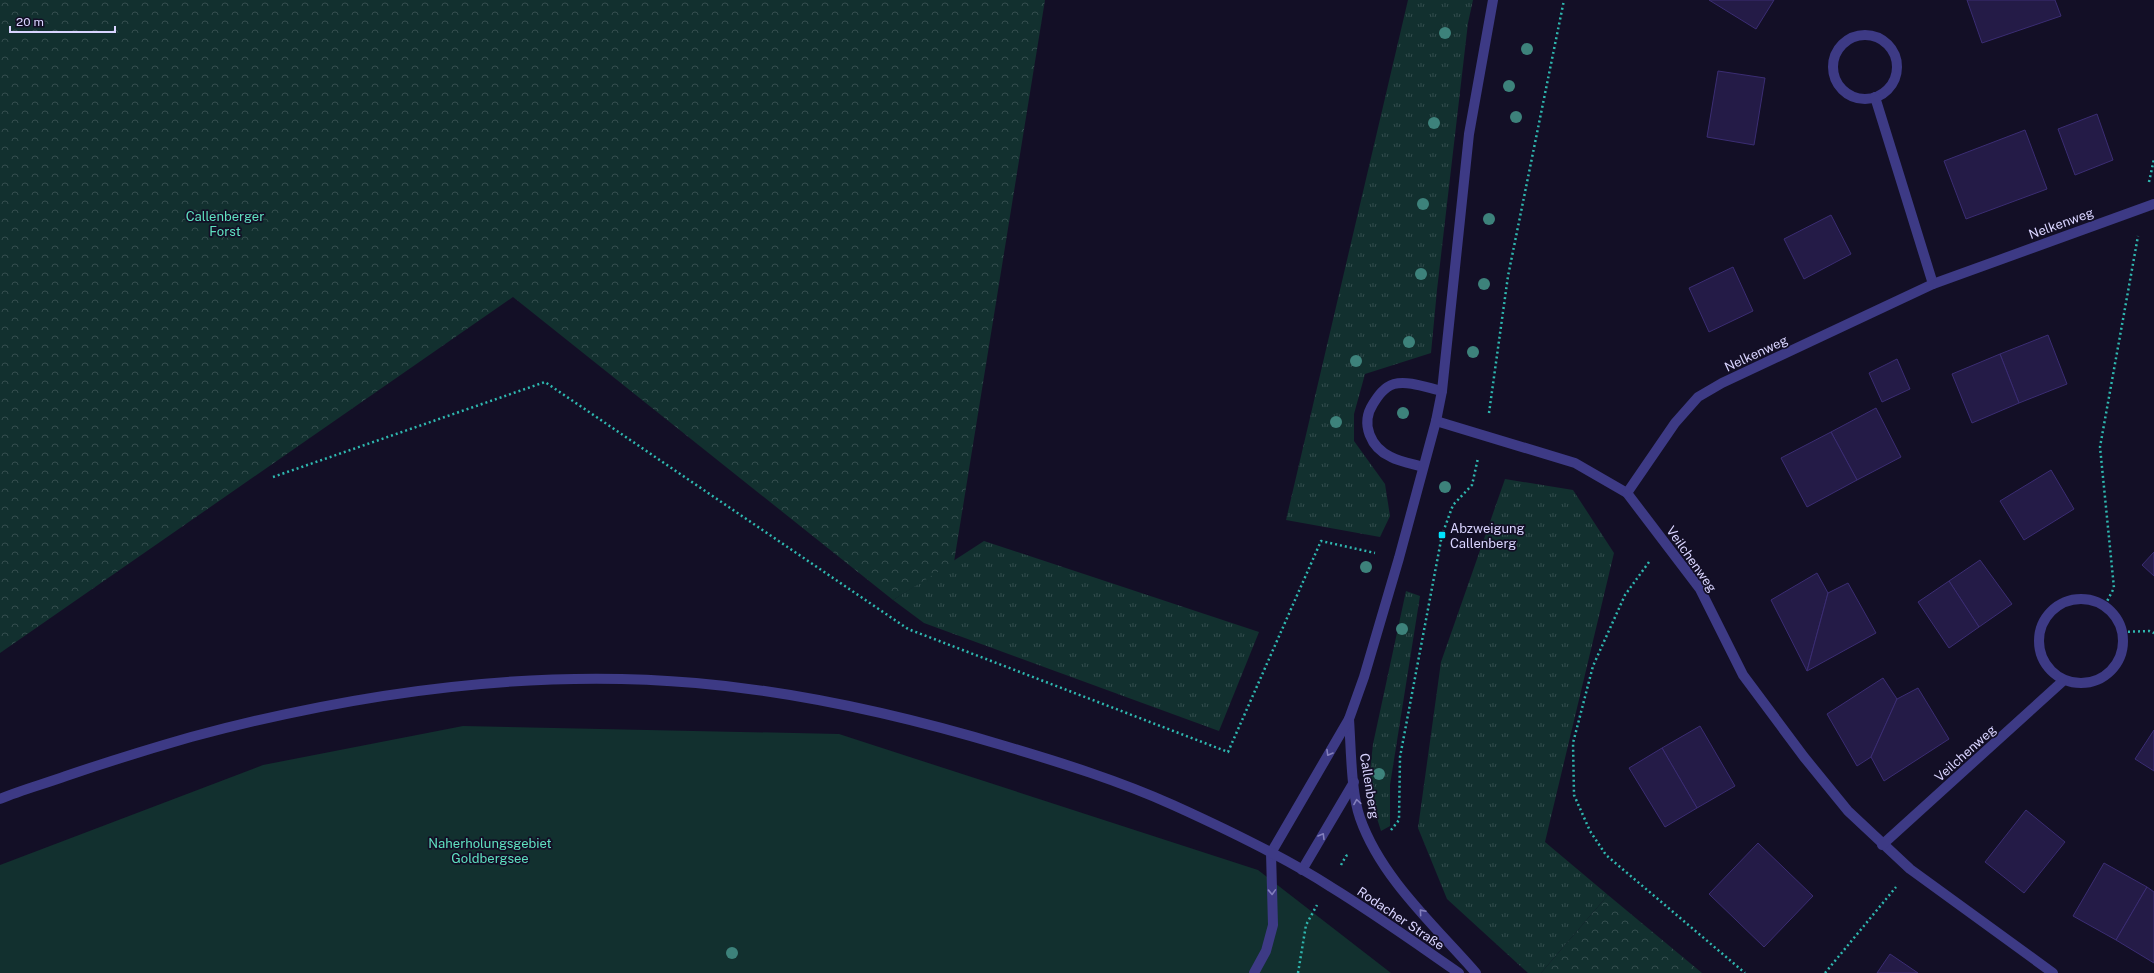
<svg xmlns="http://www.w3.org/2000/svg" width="2154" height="973" viewBox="0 0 2154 973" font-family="'Public Sans',sans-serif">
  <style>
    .grass { fill: url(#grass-tufts) }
    .forest { fill: url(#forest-crowns) }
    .park { fill: #12302f }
    .building { fill: #241b47; stroke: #3b2d73 }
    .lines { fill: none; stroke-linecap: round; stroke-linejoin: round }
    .path { stroke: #2fb8b0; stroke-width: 2.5; stroke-dasharray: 2 3; stroke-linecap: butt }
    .minor { stroke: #3d3a85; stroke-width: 10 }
    .tertiary { stroke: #3d3a85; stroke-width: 10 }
    .tree { fill: #3d827b }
    .oneway { stroke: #837fbc }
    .poi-dot { fill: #00e5ff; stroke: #130f26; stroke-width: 1.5 }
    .labels { text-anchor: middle; stroke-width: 3.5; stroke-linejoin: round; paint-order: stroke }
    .park-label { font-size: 13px; fill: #5fe0c0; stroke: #130f26 }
    .street-label { font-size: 13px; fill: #d9d4ff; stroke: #130f26 }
    .poi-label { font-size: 13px; fill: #d9d4ff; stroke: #130f26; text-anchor: start }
  </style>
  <defs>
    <pattern id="grass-tufts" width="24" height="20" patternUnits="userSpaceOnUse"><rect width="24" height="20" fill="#12302f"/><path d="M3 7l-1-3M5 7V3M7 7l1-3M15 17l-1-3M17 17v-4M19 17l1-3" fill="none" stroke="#344d4e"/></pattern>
    <pattern id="forest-crowns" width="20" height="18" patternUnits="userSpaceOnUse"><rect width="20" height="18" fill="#12302f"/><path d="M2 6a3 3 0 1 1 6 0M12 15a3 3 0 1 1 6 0" fill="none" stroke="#344d4e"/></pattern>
  </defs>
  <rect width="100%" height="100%" fill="#130f26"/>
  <g class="grass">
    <path d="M1408 0H1473L1468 23 1437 290 1431 353 1365 374 1354 414V441L1385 484 1390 516 1380 537 1286 520Z"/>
    <path d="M1505 479 1573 490 1614 553 1545 842 1608 895 1541 973H1528L1447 899 1418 828 1441 662Z"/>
    <path d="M984 541 1259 632 1219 731 924 623 893 600Z"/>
    <path d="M1406 591 1420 596 1390 785V826L1381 831 1368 790 1373 744Z"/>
  </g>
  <g class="forest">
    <path d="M0 0H1045L954 562 893 600 513 297 0 653Z"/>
    <path d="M1608 895 1702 973H1541Z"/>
  </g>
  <path class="park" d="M463 726 839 734 1258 870 1391 973H0V865L263 765Z"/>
  <g class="building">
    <path d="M1709 0H1774L1756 29Z"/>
    <path d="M1967 0H2055L2061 16 1982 43Z"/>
    <path d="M1718 71 1765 78 1754 145 1707 137Z"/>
    <path d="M2097 114 2113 160 2075 175 2058 129Z"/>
    <path d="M2025 130 2047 189 1966 219 1944 161Z"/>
    <path d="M1831 215 1851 254 1804 279 1784 239Z"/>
    <path d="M1733 267 1753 311 1709 332 1689 288Z"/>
    <path d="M2048 335 2067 384 2019 403 2000 354Z"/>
    <path d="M2000 354 2019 403 1972 423 1952 374Z"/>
    <path d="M1897 359 1910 389 1882 402 1869 373Z"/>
    <path d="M1876 408 1901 457 1857 480 1831 432Z"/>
    <path d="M1831 432 1857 480 1807 507 1781 458Z"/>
    <path d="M2051 470 2074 509 2024 540 2000 501Z"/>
    <path d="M2154 552V576L2142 565Z"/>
    <path d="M1980 560 2012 604 1979 627 1949 581Z"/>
    <path d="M1817 573 1828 593 1807 671 1771 600Z"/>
    <path d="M1949 581 1979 627 1949 648 1918 602Z"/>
    <path d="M1848 583 1876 633 1807 671 1828 593Z"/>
    <path d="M1883 678 1897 699 1871 757 1857 766 1827 714Z"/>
    <path d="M1918 688 1949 739 1884 781 1871 757 1897 699Z"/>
    <path d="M1700 726 1735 786 1697 808 1662 748Z"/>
    <path d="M2154 730V771L2135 759Z"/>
    <path d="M1662 748 1697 808 1665 827 1629 768Z"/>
    <path d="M2026 810 2065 842 2024 893 1985 862Z"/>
    <path d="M1758 843 1813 896 1764 947 1709 894Z"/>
    <path d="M2104 863 2147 887 2116 940 2073 916Z"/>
    <path d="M2147 887 2154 892V963L2116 940Z"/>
    <path d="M1890 954 1918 973H1877Z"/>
  </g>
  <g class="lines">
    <g class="path">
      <path d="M2149 182 2154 159"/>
      <path d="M1489 413 1508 276 1564 0"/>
      <path d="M273 477 545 382 908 629 1228 752 1321 541 1375 553"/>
      <path d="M1649 562 1625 595 1593 666 1573 743 1574 795 1590 831 1606 855 1745 973"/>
      <path d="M2105 605 2114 588 2100 447 2138 236"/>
      <path d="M2123 632 2149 631 2154 633"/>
      <path d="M1391 830 1399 820 1400 757 1442 535 1453 505 1472 485 1478 458"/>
      <path d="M1341 865 1346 856 1350 854"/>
      <path d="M1298 973 1306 925 1317 905"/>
      <path d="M1825 973 1896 887"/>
    </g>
    <g class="minor">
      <circle cx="1865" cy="67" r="32"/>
      <path d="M1875 97 1933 284"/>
      <path d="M1436 421 1575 463 1627 493 1700 589 1743 675 1804 757 1848 811 1910 869 2053 973"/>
      <path d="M1423 467C1413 464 1401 462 1391 457 1371 448 1360 424 1373 404 1378 396 1384 387 1394 384 1408 380 1428 388 1442 391"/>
      <path d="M1627 493 1675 423 1698 397 1722 383 1933 284 2154 204"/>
      <circle cx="2081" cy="641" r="42"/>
      <path d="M1349 719C1351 747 1351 793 1360 818 1381 878 1435 926 1476 973"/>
      <path d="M1882 845 2064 680"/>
      <path d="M1302 870 1354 782"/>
      <path d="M1254 973 1266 951 1273 925 1271 853 1349 719 1364 677 1399 558 1436 421 1442 391 1469 134 1493 0"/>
    </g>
    <path class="tertiary" d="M0 799C21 790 44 784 66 776 107 762 149 749 191 737 355 693 526 668 696 683 800 692 905 716 1005 746 1062 763 1120 781 1173 805 1226 829 1283 856 1331 887 1375 914 1417 944 1459 973"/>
  </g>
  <g class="tree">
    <circle cx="1445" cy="33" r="6"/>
    <circle cx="1527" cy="49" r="6"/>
    <circle cx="1509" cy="86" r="6"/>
    <circle cx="1516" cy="117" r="6"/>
    <circle cx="1434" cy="123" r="6"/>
    <circle cx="1423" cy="204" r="6"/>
    <circle cx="1489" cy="219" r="6"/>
    <circle cx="1421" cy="274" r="6"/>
    <circle cx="1484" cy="284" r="6"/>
    <circle cx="1409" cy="342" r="6"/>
    <circle cx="1473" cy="352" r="6"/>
    <circle cx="1356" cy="361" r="6"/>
    <circle cx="1403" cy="413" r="6"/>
    <circle cx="1336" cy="422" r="6"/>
    <circle cx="1445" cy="487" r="6"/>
    <circle cx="1366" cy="567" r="6"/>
    <circle cx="1402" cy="629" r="6"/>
    <circle cx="1379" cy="774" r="6"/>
    <circle cx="732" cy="953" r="6"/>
  </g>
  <defs><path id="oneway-chevron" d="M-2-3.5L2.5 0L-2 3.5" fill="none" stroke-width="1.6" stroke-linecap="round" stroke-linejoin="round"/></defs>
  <g class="oneway">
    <use href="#oneway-chevron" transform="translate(1329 753) rotate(120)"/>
    <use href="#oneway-chevron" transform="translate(1357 802) rotate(-99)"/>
    <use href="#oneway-chevron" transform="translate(1322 836) rotate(-59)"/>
    <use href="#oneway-chevron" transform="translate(1272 892) rotate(88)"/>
    <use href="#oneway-chevron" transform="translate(1422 912) rotate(-131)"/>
  </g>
  <rect class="poi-dot" x="1438" y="531" width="8" height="8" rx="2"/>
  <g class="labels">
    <g class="park-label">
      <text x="225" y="221">Callenberger<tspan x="225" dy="15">Forst</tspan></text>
      <text x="490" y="848">Naherholungsgebiet<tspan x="490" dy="15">Goldbergsee</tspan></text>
    </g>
    <g class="street-label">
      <text transform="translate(2061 223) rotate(-20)" y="5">Nelkenweg</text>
      <text transform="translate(1756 353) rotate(-25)" y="5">Nelkenweg</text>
      <text transform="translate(1692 559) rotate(55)" y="5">Veilchenweg</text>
      <text transform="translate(1965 753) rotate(-42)" y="5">Veilchenweg</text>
      <text transform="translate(1370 786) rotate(81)" y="5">Callenberg</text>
      <text transform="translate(1401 918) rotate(34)" y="5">Rodacher Straße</text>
    </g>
    <g class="poi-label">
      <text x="1450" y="533">Abzweigung<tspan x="1450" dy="15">Callenberg</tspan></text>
    </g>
  </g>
  <path d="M10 26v6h105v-6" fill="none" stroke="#d9d4ff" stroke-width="2"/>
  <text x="16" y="26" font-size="12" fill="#d9d4ff" stroke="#130f26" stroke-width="3" paint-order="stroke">20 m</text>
</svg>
